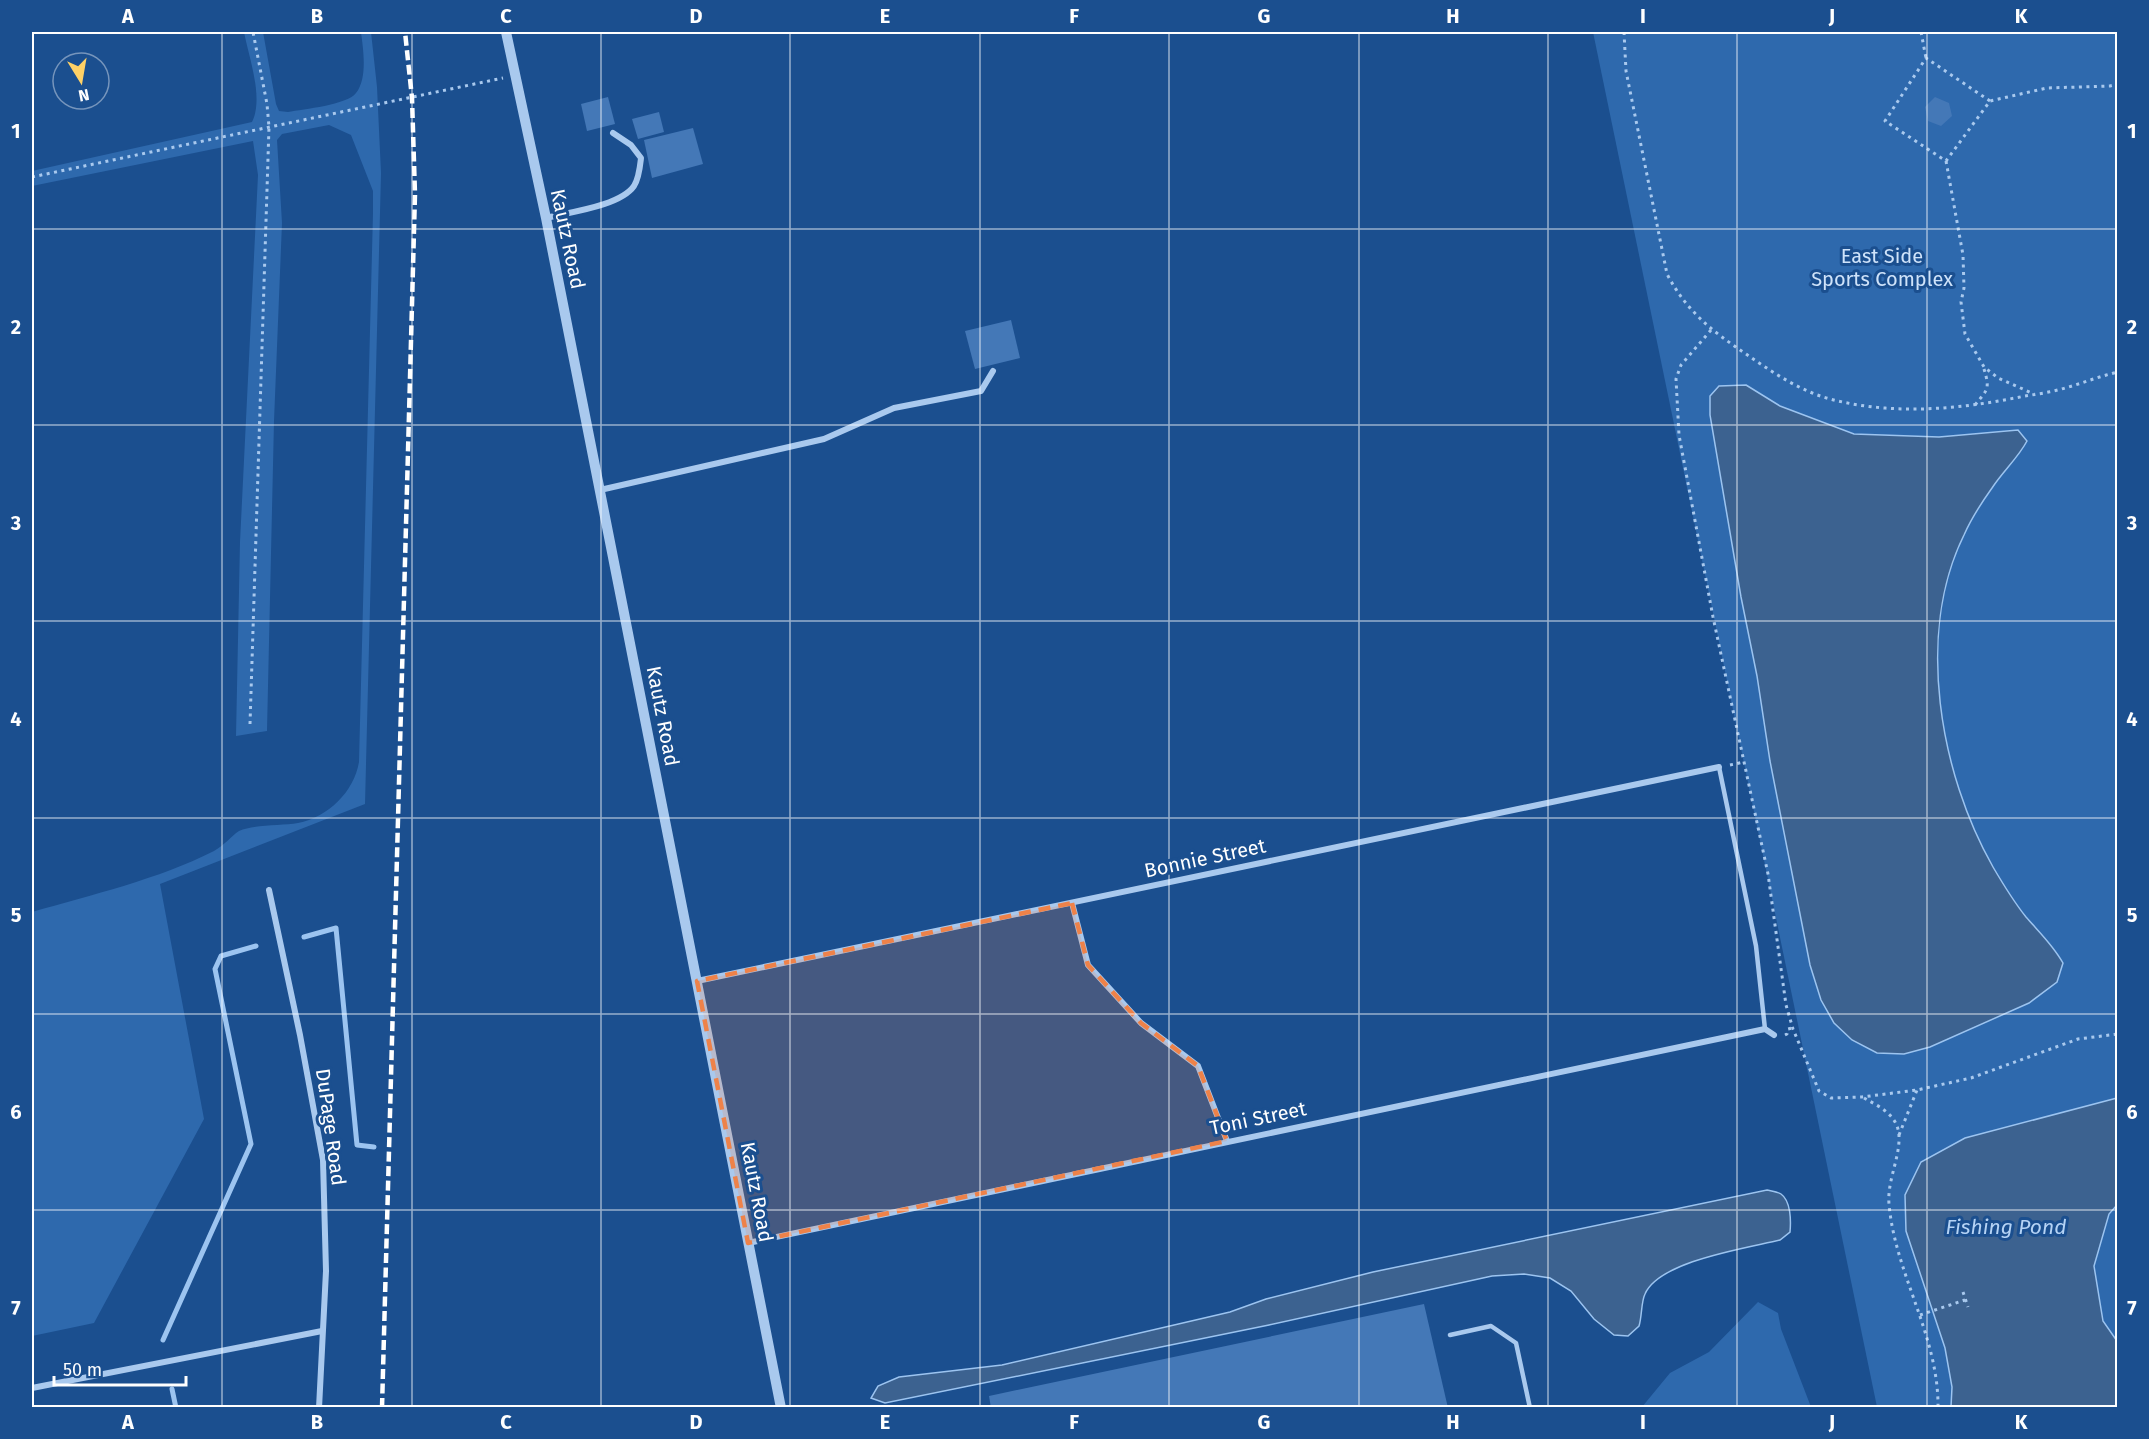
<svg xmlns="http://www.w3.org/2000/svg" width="2149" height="1439" viewBox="0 0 2149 1439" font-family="'Fira Sans',sans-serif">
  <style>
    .green { fill: #2e69ad }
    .water { fill: #3c6290; stroke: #9cc4f0; stroke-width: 1.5 }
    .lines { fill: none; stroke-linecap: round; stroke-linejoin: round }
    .stream { stroke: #9cc4f0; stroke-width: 5 }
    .building { fill: #4478b7 }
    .path { stroke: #a9c9ee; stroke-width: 3; stroke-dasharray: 3 4.5; stroke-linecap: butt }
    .service { stroke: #a9c9ee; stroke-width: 4.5 }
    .minor { stroke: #a9c9ee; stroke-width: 6 }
    .tertiary { stroke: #a9c9ee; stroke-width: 10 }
    .rail { stroke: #fff; stroke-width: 4.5; stroke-dasharray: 10 4.5; stroke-linecap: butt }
    .marked { fill: #ee8249; fill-opacity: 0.2; stroke: #ee8249; stroke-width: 4.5; stroke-dasharray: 12 8; stroke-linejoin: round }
    .grid { fill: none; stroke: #fff; stroke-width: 1.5; stroke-opacity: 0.55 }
    .labels { text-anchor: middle; stroke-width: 6; stroke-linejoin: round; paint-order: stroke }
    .street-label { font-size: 20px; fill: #fff; stroke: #1b4f8f }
    .park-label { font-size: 20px; fill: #cfe3fa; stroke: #1b4f8f }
    .water-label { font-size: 21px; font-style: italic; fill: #b5d3f5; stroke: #1b4f8f }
    .neatline { fill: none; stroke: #fff; stroke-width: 2 }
    .grid-label { font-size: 20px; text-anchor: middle; font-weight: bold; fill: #fff }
  </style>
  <rect width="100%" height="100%" fill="#1b4f8f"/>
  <g class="green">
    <path d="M244 32H263L276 104 279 111 288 112C304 109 347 105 356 93 368 78 363 48 361 32H371L377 87 381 173 365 804 160 884 204 1119 94 1323 32 1336V912C91 895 159 879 214 851 225 845 231 836 239 831 254 824 282 826 298 823 328 817 354 792 359 762L373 213V191L351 135 329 125 282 134 277 140 282 223 274 421 267 731 236 736 240 542 258 175 253 141 32 186V171L252 122C264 98 249 58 244 32Z"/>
    <path d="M1593 32H2117V1407H1877Z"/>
    <path d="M1758 1302 1778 1313 1781 1329 1811 1407H1642L1670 1373 1709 1352Z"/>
  </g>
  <g class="water">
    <path d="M1746 385 1780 406 1854 434 1939 437 2018 430 2027 441C2018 458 2003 471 1992 488 1982 502 1971 519 1964 535 1915 634 1940 774 1993 867 2003 884 2014 902 2026 917 2039 932 2053 945 2063 963L2057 982 2029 1003 1930 1047 1904 1054 1877 1053 1852 1040 1834 1023 1821 1000 1810 965 1770 761 1757 676 1741 597 1710 415V396L1719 386Z"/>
    <path d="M2117 1098V1205L2109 1214 2094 1266 2103 1321 2117 1341V1407H1951L1952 1387 1945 1348 1906 1231 1905 1195 1921 1162 1965 1138Z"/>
    <path d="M1767 1190C1771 1191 1778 1192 1781 1194 1791 1201 1791 1221 1790 1232L1780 1240C1747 1248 1659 1261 1645 1294 1641 1302 1642 1317 1639 1326L1628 1336 1614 1335 1594 1319 1571 1291 1550 1278 1524 1274 1492 1276 1269 1325 885 1403 871 1398 878 1386 899 1377 1002 1365 1230 1312 1266 1299 1373 1272Z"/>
  </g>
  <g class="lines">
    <g class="stream">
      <path d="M304 937 336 928 357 1145 374 1147"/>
      <path d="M163 1340 251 1144 215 969 221 956 256 946"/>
      <path d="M172 1389 176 1408"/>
    </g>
  </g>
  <g class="building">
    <path d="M608 97 615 124 587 131 581 104Z"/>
    <path d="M1935 97 1949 103 1952 116 1941 126 1928 121 1925 107Z"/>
    <path d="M659 112 664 132 638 139 632 119Z"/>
    <path d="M693 128 703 164 652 178 644 140Z"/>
    <path d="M1011 320 1020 358 975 369 965 331Z"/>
    <path d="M1424 1304 1448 1408H991L989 1396Z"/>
  </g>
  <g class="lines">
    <g class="path">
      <path d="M1624 32 1626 71 1667 274C1687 312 1712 331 1746 354 1772 372 1800 391 1830 399 1894 416 1962 409 2025 396 2038 394 2052 392 2065 388 2083 383 2100 376 2118 372"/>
      <path d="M1921 32 1926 58"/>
      <path d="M1990 101 1926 58 1885 121 1946 161 1990 101 2047 88 2110 86 2118 84"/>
      <path d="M1946 161 1963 255 1964 288 1961 302 1965 334 1984 367 1998 378 2034 394"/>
      <path d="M32 177 503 78"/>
      <path d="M1711 330 1681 365 1676 379 1679 435 1713 617 1768 874 1786 1005 1793 1029 1819 1091 1831 1098 1862 1097 1917 1090 1971 1078 2078 1039 2118 1034"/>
      <path d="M1975 405C1988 389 1990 389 1984 369"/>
      <path d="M250 724 269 127 267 104 253 32"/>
      <path d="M1730 765 1744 762"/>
      <path d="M1785 1035 1787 1034 1788 1029 1792 1028"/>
      <path d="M1864 1098C1880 1107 1898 1115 1899 1136 1900 1158 1887 1181 1889 1204 1895 1274 1939 1336 1938 1408"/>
      <path d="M1899 1135 1917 1090"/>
      <path d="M1963 1292 1968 1307"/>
      <path d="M1920 1315 1965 1300"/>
    </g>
    <g class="service">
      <path d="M1719 767 1756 946 1765 1029"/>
      <path d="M1450 1335 1491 1326 1516 1343 1530 1408"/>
    </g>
    <g class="minor">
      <path d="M546 218C570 212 620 206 634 186 639 178 640 167 641 158L631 145 613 133"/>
      <path d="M600 490 824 439 894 408 981 391 993 371"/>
      <path d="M269 890 300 1035 323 1160 326 1271 319 1408"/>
      <path d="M1072 903 1088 965 1141 1023 1198 1066 1227 1141"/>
      <path d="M697 981 1719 767"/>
      <path d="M748 1243 1765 1029 1774 1035"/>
      <path d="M32 1388 322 1331"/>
    </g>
    <path class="tertiary" d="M506 32 546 218 781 1408"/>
    <path class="rail" d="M382 1408 415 194 412 98 405 32"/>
  </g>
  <path class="marked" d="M1072 903 1088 965 1141 1023 1198 1066 1227 1141 748 1243 697 981Z"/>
  <path class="grid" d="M222 32V1408M412 32V1408M601 32V1408M790 32V1408M980 32V1408M1169 32V1408M1359 32V1408M1548 32V1408M1737 32V1408M1927 32V1408M32 229H2118M32 425H2118M32 621H2118M32 818H2118M32 1014H2118M32 1210H2118"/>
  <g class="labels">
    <g class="street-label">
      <text transform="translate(568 239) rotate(78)" y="7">Kautz Road</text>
      <text transform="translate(663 716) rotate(79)" y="7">Kautz Road</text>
      <text transform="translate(1205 858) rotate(-12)" y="7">Bonnie Street</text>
      <text transform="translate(1258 1118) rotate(-12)" y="7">Toni Street</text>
      <text transform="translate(331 1127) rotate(82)" y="7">DuPage Road</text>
      <text transform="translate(757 1192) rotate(79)" y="7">Kautz Road</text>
    </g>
    <g class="park-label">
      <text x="1882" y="263">East Side<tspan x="1882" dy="23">Sports Complex</tspan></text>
    </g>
    <g class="water-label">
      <text x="2006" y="1234">Fishing Pond</text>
    </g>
  </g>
  <rect width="2149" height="1439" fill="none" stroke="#1b4f8f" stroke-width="66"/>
  <g transform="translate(81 81) rotate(169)"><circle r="28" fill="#1b4f8f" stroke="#7695bc" stroke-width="1.5"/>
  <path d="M0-4.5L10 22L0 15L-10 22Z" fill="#ffd166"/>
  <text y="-9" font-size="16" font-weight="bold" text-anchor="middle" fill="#ffffff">N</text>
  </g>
  <path d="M54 1376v9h132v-9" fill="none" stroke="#ffffff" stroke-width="3"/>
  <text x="63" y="1376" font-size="18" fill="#ffffff" stroke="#1b4f8f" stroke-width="4.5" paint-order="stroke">50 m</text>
  <rect x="33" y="33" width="2083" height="1373" class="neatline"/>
  <g class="grid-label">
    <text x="128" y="23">A</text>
    <text x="317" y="23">B</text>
    <text x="506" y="23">C</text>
    <text x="696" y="23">D</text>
    <text x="885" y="23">E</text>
    <text x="1074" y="23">F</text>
    <text x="1264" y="23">G</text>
    <text x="1453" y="23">H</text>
    <text x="1643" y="23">I</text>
    <text x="1832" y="23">J</text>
    <text x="2021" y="23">K</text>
    <text x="16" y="138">1</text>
    <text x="2132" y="138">1</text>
    <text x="16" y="334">2</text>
    <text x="2132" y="334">2</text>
    <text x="16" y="530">3</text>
    <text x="2132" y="530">3</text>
    <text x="16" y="726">4</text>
    <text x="2132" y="726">4</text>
    <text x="16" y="922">5</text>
    <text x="2132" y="922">5</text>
    <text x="16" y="1119">6</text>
    <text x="2132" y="1119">6</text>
    <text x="16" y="1315">7</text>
    <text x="2132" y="1315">7</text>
    <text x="128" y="1429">A</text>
    <text x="317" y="1429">B</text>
    <text x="506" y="1429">C</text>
    <text x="696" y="1429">D</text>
    <text x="885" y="1429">E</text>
    <text x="1074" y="1429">F</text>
    <text x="1264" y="1429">G</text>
    <text x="1453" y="1429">H</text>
    <text x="1643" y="1429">I</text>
    <text x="1832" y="1429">J</text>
    <text x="2021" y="1429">K</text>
  </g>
</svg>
